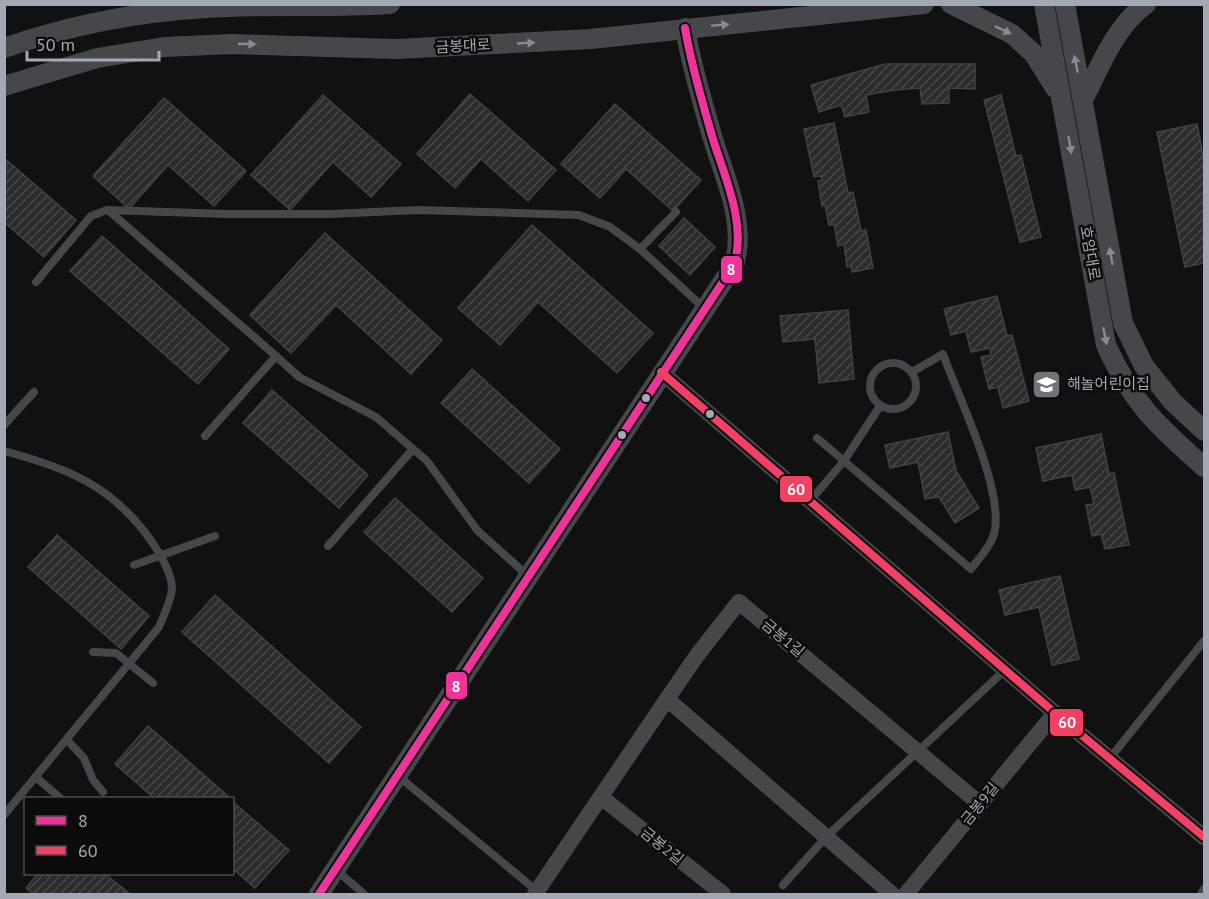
<svg xmlns="http://www.w3.org/2000/svg" width="1209" height="899" viewBox="0 0 1209 899" font-family="'PT Sans','Noto Sans KR',sans-serif">
  <style>
    .building { fill: url(#building-hatch); stroke: #414245; stroke-width: 1.5 }
    .lines { fill: none; stroke-linecap: round; stroke-linejoin: round }
    .service { stroke: #46474a; stroke-width: 8 }
    .minor { stroke: #46474a; stroke-width: 16 }
    .tertiary { stroke: #46474a; stroke-width: 20 }
    .bus-1-casing { stroke: #0c0c0d; stroke-width: 12 }
    .bus-2-casing { stroke: #0c0c0d; stroke-width: 12 }
    .bus-1 { stroke: #ef339a; stroke-width: 8 }
    .bus-2 { stroke: #f24062; stroke-width: 8 }
    .oneway { fill: #878c93 }
    .bus-dot { fill: #a3a9b2; stroke: #0c0c0d; stroke-width: 2 }
    .labels { text-anchor: middle; stroke-width: 5; stroke-linejoin: round; paint-order: stroke }
    .street-label { font-size: 15px; fill: #a3a9b2; stroke: #0c0c0d }
    .poi-label { font-size: 15px; fill: #a3a9b2; stroke: #0c0c0d; text-anchor: start }
    .line-badge { stroke: #0c0c0d; stroke-width: 2 }
    .badge-label { font-size: 16px; text-anchor: middle; font-weight: bold; fill: #fff }
  </style>
  <defs>
    <pattern id="building-hatch" width="6" height="6" patternUnits="userSpaceOnUse" patternTransform="scale(1.5)"><rect width="6" height="6" fill="#2c2c2d"/><path d="M-1 1l2-2M0 6l6-6M5 7l2-2" fill="none" stroke="#474849"/></pattern>
  </defs>
  <rect width="100%" height="100%" fill="#111112"/>
  <g class="building">
    <path d="M885 64H975V89L949 88V103L922 104 920 88 895 90 866 95 869 112 845 117 841 105 819 112 811 85Z"/>
    <path d="M470 94 556 170 528 201 481 159 455 188 417 154Z"/>
    <path d="M323 95 401 164 371 197 333 162 290 210 251 175Z"/>
    <path d="M1001 95 1016 156 1021 155 1041 237 1020 242 984 100Z"/>
    <path d="M164 98 246 171 214 206 168 165 129 209 93 176Z"/>
    <path d="M615 104 701 180 673 211 626 169 600 198 561 164Z"/>
    <path d="M834 123 848 193 853 192 861 231 866 230 873 268 852 272 851 266 847 267 844 244 838 246 834 224 829 225 825 205 822 206 818 181 822 180 821 176 814 177 804 129Z"/>
    <path d="M1197 124 1204 161V263L1185 267 1157 132Z"/>
    <path d="M4 158 76 220 44 257 4 222Z"/>
    <path d="M684 218 715 247 690 275 659 246Z"/>
    <path d="M532 225 653 333 617 373 538 302 500 345 458 308Z"/>
    <path d="M325 233 442 340 411 374 336 305 291 353 250 315Z"/>
    <path d="M102 236 229 349 198 384 70 271Z"/>
    <path d="M997 296 1007 336 1012 335 1029 401 1003 408 998 387 989 389 981 357 991 355 990 348 971 352 966 331 951 335 944 309Z"/>
    <path d="M848 310 854 379 819 383 815 339 783 342 780 316Z"/>
    <path d="M472 369 560 449 529 483 441 403Z"/>
    <path d="M272 390 368 475 339 508 243 423Z"/>
    <path d="M948 432 956 471 979 508 955 523 939 497 925 499 918 462 890 468 885 445Z"/>
    <path d="M1101 434 1109 474 1114 473 1129 545 1105 549 1101 534 1092 536 1086 505 1094 504 1090 487 1075 490 1072 475 1043 481 1036 448Z"/>
    <path d="M395 498 483 578 452 612 364 532Z"/>
    <path d="M57 535 149 616 121 649 28 567Z"/>
    <path d="M1060 576 1079 659 1052 665 1039 607 1005 615 999 590Z"/>
    <path d="M215 595 361 727 329 763 182 632Z"/>
    <path d="M148 726 230 798H154L115 764Z"/>
    <path d="M232 801 289 850 255 888 232 868Z"/>
    <path d="M38 874H105L130 894H33L26 888Z"/>
  </g>
  <g class="lines">
    <g class="service">
      <path d="M108 210 276 356 205 436"/>
      <path d="M676 212 640 249 705 309"/>
      <path d="M36 282 91 216 107 210 227 214H330L418 210 579 215 610 227 640 249"/>
      <path d="M276 356 299 377 376 417 427 461 477 530 528 576"/>
      <circle cx="893" cy="386" r="23"/>
      <path d="M4 425 34 392"/>
      <path d="M817 438 844 461 880 406"/>
      <path d="M4 451C68 468 113 486 152 542 160 554 172 574 172 588 171 601 164 615 159 627L4 815"/>
      <path d="M810 501 844 461 971 569C980 557 992 545 995 530 1002 485 959 399 943 354L912 372"/>
      <path d="M328 546 413 449"/>
      <path d="M134 565 215 536"/>
      <path d="M93 652 116 653 153 683"/>
      <path d="M67 740 84 758 93 780 103 792"/>
      <path d="M1110 758 1204 641"/>
      <path d="M397 775 537 891"/>
      <path d="M37 778 60 798"/>
      <path d="M335 869 364 894"/>
      <path d="M783 885 826 837 1005 670"/>
      <path d="M1201 894 1204 889"/>
    </g>
    <g class="minor">
      <path d="M661 372 1055 713 1204 837"/>
      <path d="M667 699 698 654 739 602 980 804"/>
      <path d="M601 797 723 894"/>
      <path d="M535 894 667 699 892 894"/>
      <path d="M906 894 1055 713"/>
    </g>
    <g class="tertiary">
      <path d="M951 4 1012 34 1034 54 1055 88"/>
      <path d="M1044 4 1106 345C1133 404 1157 425 1204 467"/>
      <path d="M1065 4 1123 323 1144 366 1173 402 1204 431"/>
      <path d="M4 48C70 25 137 12 206 8 267 4 329 8 390 4"/>
      <path d="M4 86 97 58 164 47 232 44 396 49 591 39 924 4"/>
      <path d="M1083 100C1100 67 1115 26 1146 4"/>
      <path d="M319 894 734 265C747 223 724 176 712 136 702 100 691 65 685 28"/>
    </g>
    <defs>
      <path id="bus-1" d="M319 894 734 265C747 223 724 176 712 136 702 100 691 65 685 28"/>
      <path id="bus-2" d="M661 372 1055 713 1204 837"/>
    </defs>
    <use href="#bus-1" class="bus-1-casing"/>
    <use href="#bus-2" class="bus-2-casing"/>
    <use href="#bus-1" class="bus-1"/>
    <use href="#bus-2" class="bus-2"/>
  </g>
  <defs><path id="oneway-solid" d="M-6-.8H1V-3.2L6.5 0L1 3.2V.8H-6Z" transform="scale(1.5)"/></defs>
  <g class="oneway">
    <use href="#oneway-solid" transform="translate(720 25) rotate(-5)"/>
    <use href="#oneway-solid" transform="translate(1003 30) rotate(26)"/>
    <use href="#oneway-solid" transform="translate(526 43) rotate(-3)"/>
    <use href="#oneway-solid" transform="translate(247 44) rotate(2)"/>
    <use href="#oneway-solid" transform="translate(1076 64) rotate(-101)"/>
    <use href="#oneway-solid" transform="translate(1070 145) rotate(80)"/>
    <use href="#oneway-solid" transform="translate(1111 256) rotate(-100)"/>
    <use href="#oneway-solid" transform="translate(1105 336) rotate(78)"/>
  </g>
  <defs>
    <symbol id="school-square" viewBox="-11 -11 22 22"><rect x="-9" y="-9" width="18" height="18" rx="4" fill="#70747a" stroke="#0c0c0d"/><path d="M0-5L7-2L0 1L-7-2ZM-4 1L0 2.5L4 1V4Q0 6-4 4Z" fill="#fff"/></symbol>
  </defs>
  <g fill-rule="evenodd">
    <use href="#school-square" x="1030" y="368" width="33" height="33"/>
  </g>
  <g class="bus-dot">
    <circle cx="646" cy="398" r="5"/>
    <circle cx="710" cy="414" r="5"/>
    <circle cx="622" cy="435" r="5"/>
  </g>
  <g class="labels">
    <g class="street-label">
      <text transform="translate(463 46) rotate(-3)" y="5">금봉대로</text>
      <text transform="translate(1090 253) rotate(80)" y="5">호암대로</text>
      <text transform="translate(783 638) rotate(40)" y="5">금봉1길</text>
      <text transform="translate(980 804) rotate(-51)" y="5">금봉9길</text>
      <text transform="translate(662 846) rotate(39)" y="5">금봉2길</text>
    </g>
    <g class="poi-label">
      <text x="1067" y="389">해놀어린이집</text>
    </g>
  </g>
  <g class="line-badge">
    <rect x="720" y="255" width="23" height="29" rx="6" fill="#ef339a"/>
    <rect x="779" y="475" width="34" height="28" rx="6" fill="#f24062"/>
    <rect x="445" y="671" width="23" height="29" rx="6" fill="#ef339a"/>
    <rect x="1049" y="708" width="35" height="29" rx="6" fill="#f24062"/>
  </g>
  <g class="badge-label">
    <text x="731" y="275">8</text>
    <text x="796" y="495">60</text>
    <text x="456" y="692">8</text>
    <text x="1067" y="728">60</text>
  </g>
  <rect width="1209" height="899" fill="none" stroke="#a3a9b2" stroke-width="12"/>
  <rect x="24" y="797" width="210" height="78" fill="#0c0c0d" stroke="#484b4f" stroke-width="1.5"/>
  <rect x="36" y="816" width="30" height="9" fill="#ef339a" stroke="#484b4f" stroke-width="1.5"/>
  <text x="78" y="827" font-size="18" fill="#a3a9b2">8</text>
  <rect x="36" y="846" width="30" height="9" fill="#f24062" stroke="#484b4f" stroke-width="1.5"/>
  <text x="78" y="857" font-size="18" fill="#a3a9b2">60</text>
  <path d="M27 51v9h132v-9" fill="none" stroke="#a3a9b2" stroke-width="3"/>
  <text x="36" y="51" font-size="18" fill="#a3a9b2" stroke="#0c0c0d" stroke-width="4.5" paint-order="stroke">50 m</text>
</svg>
